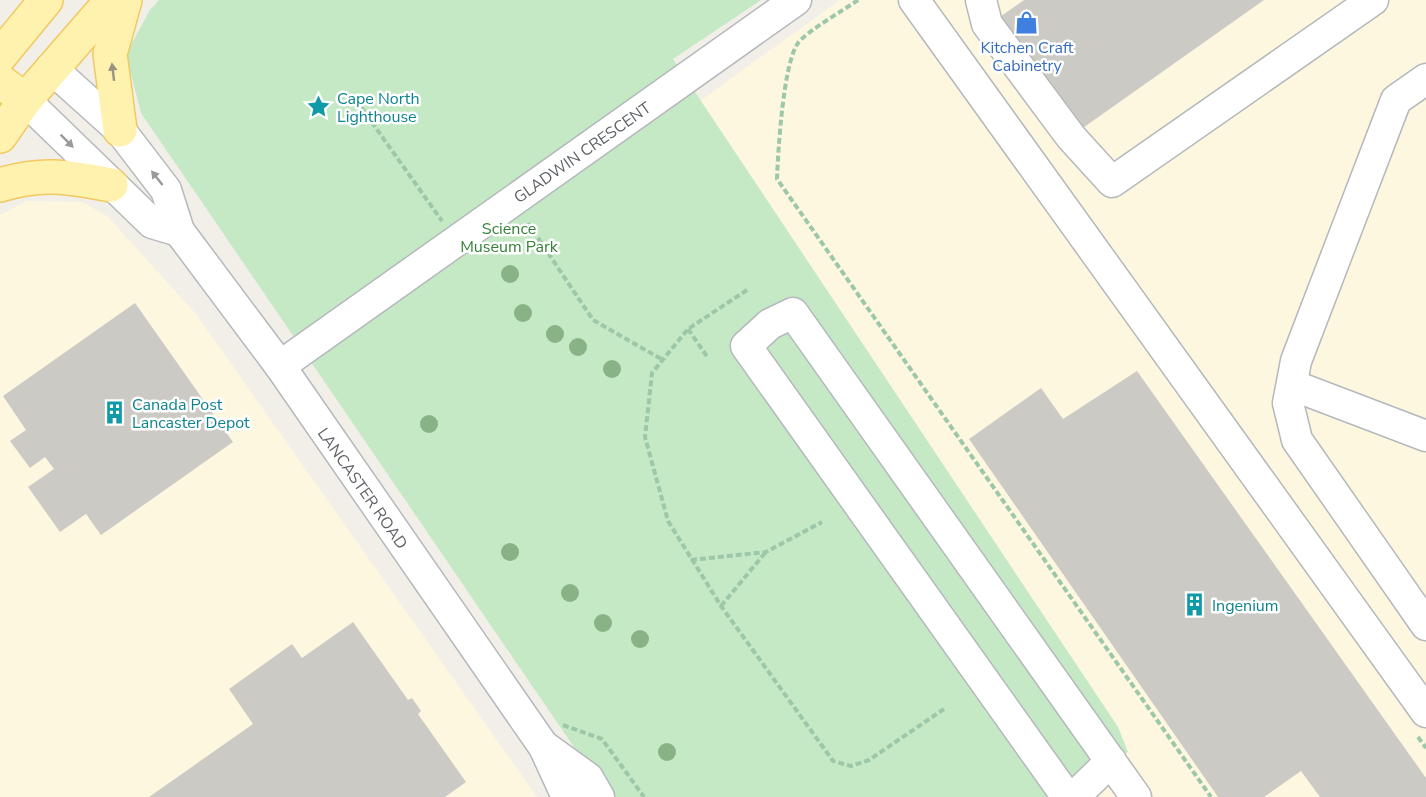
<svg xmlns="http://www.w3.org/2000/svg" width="1426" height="797" viewBox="0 0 1426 797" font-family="'Nunito Sans',sans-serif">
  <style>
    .commercial { fill: #fef7e0 }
    .green { fill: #c5e8c5 }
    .building { fill: #cccac5 }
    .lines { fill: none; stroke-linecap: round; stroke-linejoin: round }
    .minor-casing { stroke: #b5b8bc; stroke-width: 33 }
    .major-casing { stroke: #f2c960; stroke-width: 36 }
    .path { stroke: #9cc7a9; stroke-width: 4; stroke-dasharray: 6 3; stroke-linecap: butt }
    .minor { stroke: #fff; stroke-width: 30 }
    .major { stroke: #fff2af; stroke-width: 33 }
    .tree { fill: #89b387 }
    .oneway { fill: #979581 }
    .oneway2 { fill: #979a9d }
    .labels { text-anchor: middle; stroke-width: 5; stroke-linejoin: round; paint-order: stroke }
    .shop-label { font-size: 16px; fill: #366cbe; stroke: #fff }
    .culture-label { font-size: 16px; fill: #0d838f; stroke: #fff; text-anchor: start }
    .street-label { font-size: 16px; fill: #5f6368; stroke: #fff }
    .park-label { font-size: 16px; fill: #348238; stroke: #fff }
  </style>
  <rect width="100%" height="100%" fill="#f1efe8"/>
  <g class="commercial">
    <path d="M840 0H1426V797H1050L1118 727 700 101Z"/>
    <path d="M27 201 82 202 107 216 196 314 537 797H0V215Z"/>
  </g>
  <path class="green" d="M159 0H761L673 59 1118 727 1128 752 1091 770 1050 797H608L141 113 126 54 150 10Z"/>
  <g class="building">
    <path d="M1024 0H1264L1080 130 1000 17Z"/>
    <path d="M135 303 233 442 101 535 86 514 60 532 28 487 54 469 45 457 30 468 10 441 26 430 3 396Z"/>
    <path d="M1137 371 1426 778V797H1320L1301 771 1264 797H1218L969 439 1041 388 1063 419Z"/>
    <path d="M353 622 408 700 412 698 421 711 418 714 466 782 445 797H149L253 724 229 689 292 644 302 658Z"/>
  </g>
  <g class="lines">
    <defs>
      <g id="minor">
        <path d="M914 0 1426 712"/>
        <path d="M981 0 987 24 1071 137 1112 182 1373 0"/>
        <path d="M51 68 120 130 166 190 179 231 280 366 544 747 567 797"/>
        <path d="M1426 79 1396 100 1296 361 1288 403 1297 440 1426 625"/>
        <path d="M25 100 152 223 179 231"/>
        <path d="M280 366 796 0"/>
        <path d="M1292 385 1426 436"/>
        <path d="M545 747 588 778 599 797"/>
        <path d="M1067 797 746 346 770 324 793 313 1136 797"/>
        <path d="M1074 797 1111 761"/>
      </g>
      <g id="major">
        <path d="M0 56 46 0"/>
        <path d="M0 81 25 100"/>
        <path d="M120 130 110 54 125 0"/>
        <path d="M0 136 25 100 112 0"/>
        <path d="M0 185C43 172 68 177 111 185"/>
      </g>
    </defs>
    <use href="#minor" class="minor-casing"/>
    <use href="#major" class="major-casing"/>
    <g class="path">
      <path d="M858 0C844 10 807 31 798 43 783 64 778 152 777 179L1211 797"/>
      <path d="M356 100 442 221"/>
      <path d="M528 223 593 320 663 360"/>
      <path d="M747 290 688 329 652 373 645 437 668 521 721 606 833 761 851 766 869 760 944 709"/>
      <path d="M688 329 708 358"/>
      <path d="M691 560 766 552 822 522"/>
      <path d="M721 606 765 553"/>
      <path d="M563 725 602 739 644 797"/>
      <path d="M1418 737 1426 748"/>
    </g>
    <use href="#minor" class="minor"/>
    <use href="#major" class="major"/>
  </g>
  <g class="tree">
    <circle cx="510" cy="274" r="9"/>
    <circle cx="523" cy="313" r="9"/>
    <circle cx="555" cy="334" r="9"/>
    <circle cx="578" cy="347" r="9"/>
    <circle cx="612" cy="369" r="9"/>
    <circle cx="429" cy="424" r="9"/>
    <circle cx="510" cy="552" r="9"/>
    <circle cx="570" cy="593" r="9"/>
    <circle cx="603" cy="623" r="9"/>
    <circle cx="640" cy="639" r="9"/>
    <circle cx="667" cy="752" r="9"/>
  </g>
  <defs><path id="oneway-solid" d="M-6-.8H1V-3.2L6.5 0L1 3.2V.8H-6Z" transform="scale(1.5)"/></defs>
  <use class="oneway" href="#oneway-solid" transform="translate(113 72) rotate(-97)"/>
  <g class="oneway2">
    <use href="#oneway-solid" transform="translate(67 141) rotate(45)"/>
    <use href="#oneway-solid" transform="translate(157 178) rotate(-128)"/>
  </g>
  <defs>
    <symbol id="shop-bare" viewBox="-9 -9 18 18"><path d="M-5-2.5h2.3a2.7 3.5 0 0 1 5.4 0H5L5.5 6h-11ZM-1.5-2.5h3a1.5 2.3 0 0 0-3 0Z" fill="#3f7fe0" stroke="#fff" stroke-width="2.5" paint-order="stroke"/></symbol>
    <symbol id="sight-bare" viewBox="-9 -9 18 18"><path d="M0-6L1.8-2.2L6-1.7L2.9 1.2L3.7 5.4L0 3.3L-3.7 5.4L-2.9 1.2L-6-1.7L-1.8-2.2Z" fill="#0f9aa8" stroke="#fff" stroke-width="2.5" paint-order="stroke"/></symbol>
    <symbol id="building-bare" viewBox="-9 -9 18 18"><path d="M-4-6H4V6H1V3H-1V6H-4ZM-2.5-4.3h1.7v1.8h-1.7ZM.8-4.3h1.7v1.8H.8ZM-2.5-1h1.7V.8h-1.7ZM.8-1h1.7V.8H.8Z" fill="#0f9aa8" stroke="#fff" stroke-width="2.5" paint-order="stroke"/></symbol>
  </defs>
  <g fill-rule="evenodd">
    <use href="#shop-bare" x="1010" y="6" width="33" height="33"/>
    <use href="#sight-bare" x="302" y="90" width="33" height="33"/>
    <use href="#building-bare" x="98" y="396" width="33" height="33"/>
    <use href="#building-bare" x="1178" y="588" width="33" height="33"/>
  </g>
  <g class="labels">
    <g class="shop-label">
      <text x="1027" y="53">Kitchen Craft<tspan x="1027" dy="18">Cabinetry</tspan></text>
    </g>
    <g class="culture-label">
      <text x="337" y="104">Cape North<tspan x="337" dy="18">Lighthouse</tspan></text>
      <text x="132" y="410">Canada Post<tspan x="132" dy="18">Lancaster Depot</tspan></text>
      <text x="1212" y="611">Ingenium</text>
    </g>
    <g class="street-label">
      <text transform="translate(582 152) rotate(-35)" y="6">GLADWIN CRESCENT</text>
      <text transform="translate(363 488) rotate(55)" y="6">LANCASTER ROAD</text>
    </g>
    <g class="park-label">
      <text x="509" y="234">Science<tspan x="509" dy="18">Museum Park</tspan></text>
    </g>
  </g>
</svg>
